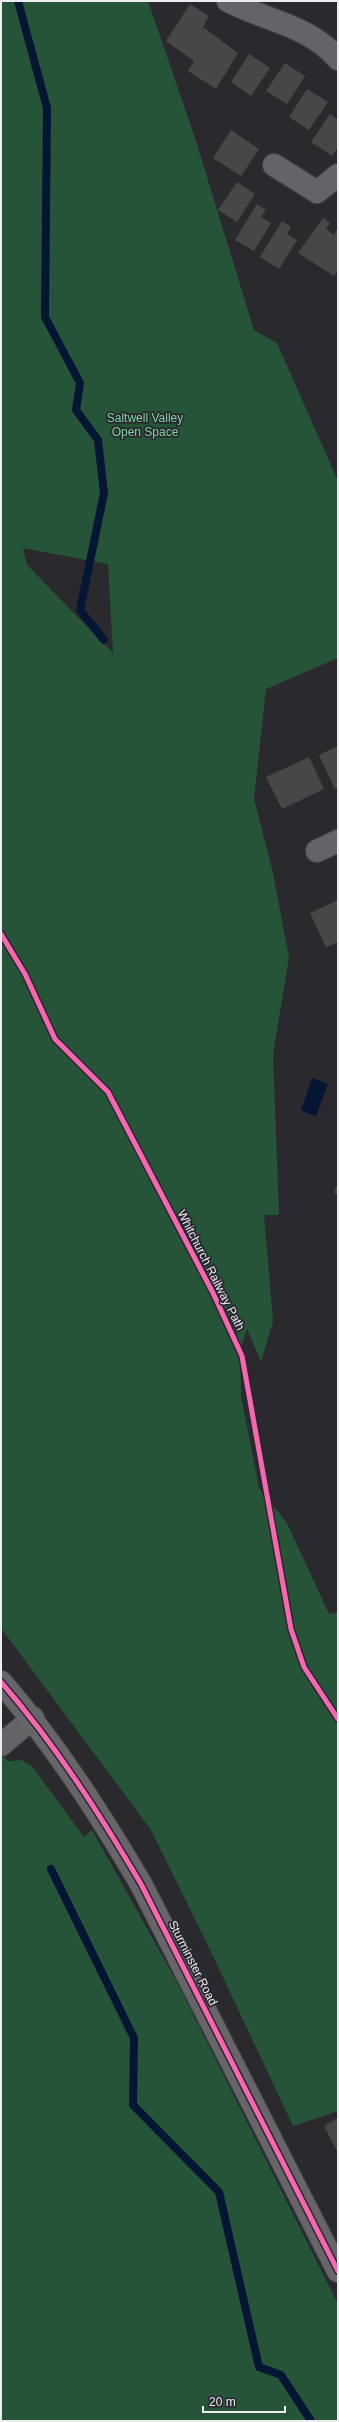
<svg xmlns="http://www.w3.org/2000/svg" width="339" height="2422" viewBox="0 0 339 2422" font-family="Helvetica,sans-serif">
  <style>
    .green { fill: #265438; fill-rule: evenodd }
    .water { fill: #041634 }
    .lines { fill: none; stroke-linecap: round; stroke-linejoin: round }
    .stream { stroke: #041634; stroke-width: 8 }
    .building { fill: #484748 }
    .street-casing { stroke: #47464b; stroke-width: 24 }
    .secondary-casing { stroke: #47464b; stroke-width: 24 }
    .street { stroke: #646367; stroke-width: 22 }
    .secondary { stroke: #676568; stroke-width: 22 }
    .cycleway-casing { stroke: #292830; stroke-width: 8 }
    .cycleway { stroke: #f766af; stroke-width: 5 }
    .labels { text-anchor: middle; stroke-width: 3.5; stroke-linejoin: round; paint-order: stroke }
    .park-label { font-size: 12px; fill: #7cd69c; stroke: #292830 }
    .street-label { font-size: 12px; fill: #ececf1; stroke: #292830 }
  </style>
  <rect width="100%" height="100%" fill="#2a2a2e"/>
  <g class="green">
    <path d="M1 1H148L195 138 254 330 277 343 338 481V658L266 689 254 799 273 873 289 958 273 1054 279 1215H264L273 1321 261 1362 247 1329 240 1350 241 1395 259 1488 287 1523 329 1614 338 1612V2111L293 2126 214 1958 151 1830 1 1628ZM23 548 108 564 113 653 27 565Z"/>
    <path d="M4 1756 8 1761 21 1760 32 1766 84 1837 92 1830 178 1984 338 2304V2421H1V1758Z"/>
  </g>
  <path class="water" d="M312 1078 328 1084 316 1116 301 1110Z"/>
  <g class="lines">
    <g class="stream">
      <path d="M18 1 47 108 45 317 80 383 76 410 98 440 104 493 80 610 104 640"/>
      <path d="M51 1869 134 2038 133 2105 219 2192 259 2367 281 2375 311 2421"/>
    </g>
  </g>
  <g class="building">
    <path d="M190 4 209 16 203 27 238 53 216 89 188 71 194 61 166 41Z"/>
    <path d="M249 54 270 68 251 96 231 82Z"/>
    <path d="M285 63 305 76 287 104 266 91Z"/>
    <path d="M307 89 328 102 309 130 289 117Z"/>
    <path d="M330 114 338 120V147L332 156 311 142Z"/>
    <path d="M231 130 259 149 241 176 213 158Z"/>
    <path d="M237 182 255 194 237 222 218 210Z"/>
    <path d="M257 204 266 210 261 217 271 223 254 251 235 240Z"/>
    <path d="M323 218 330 223 326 229 334 235 338 227V270L334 276 298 253Z"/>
    <path d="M282 221 291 227 287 234 297 240 279 269 260 257Z"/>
    <path d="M338 746V788L335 789 319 755Z"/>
    <path d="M309 757 324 789 282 809 266 777Z"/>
    <path d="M338 900V942L326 947 310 913Z"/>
    <path d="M338 1182V1195L334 1193Z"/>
    <path d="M338 2118V2153L324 2126Z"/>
  </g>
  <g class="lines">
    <defs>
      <g id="street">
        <path d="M228 1C266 21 309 25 338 59"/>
        <path d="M274 165 317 192 338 175"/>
        <path d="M317 851 338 841"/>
        <path d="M1 1745 33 1718"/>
      </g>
      <path id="secondary" d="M1 1682C55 1744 99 1813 141 1884L338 2271"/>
    </defs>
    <use href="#street" class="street-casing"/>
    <use href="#secondary" class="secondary-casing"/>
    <use href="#street" class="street"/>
    <use href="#secondary" class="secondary"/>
    <defs>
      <g id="cycleway">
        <path d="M1 934 25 974 55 1039 108 1092 213 1293 242 1356 291 1629 304 1667 338 1719"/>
        <path d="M1 1682C55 1744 99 1813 141 1884L338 2271"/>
      </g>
    </defs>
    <use href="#cycleway" class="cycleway-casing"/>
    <use href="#cycleway" class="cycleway"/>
  </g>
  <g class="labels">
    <g class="park-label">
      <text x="145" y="422">Saltwell Valley<tspan x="145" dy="14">Open Space</tspan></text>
    </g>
    <g class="street-label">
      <text transform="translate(211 1270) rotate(63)" y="4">Whitchurch Railway Path</text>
      <text transform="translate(193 1963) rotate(63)" y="4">Sturminster Road</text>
    </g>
  </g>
  <rect width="339" height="2422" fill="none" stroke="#ececf1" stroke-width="4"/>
  <path d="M203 2406v6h82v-6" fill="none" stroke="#ececf1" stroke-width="2"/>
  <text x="209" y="2406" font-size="12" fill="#ececf1" stroke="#292830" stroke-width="3" paint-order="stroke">20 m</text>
</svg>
